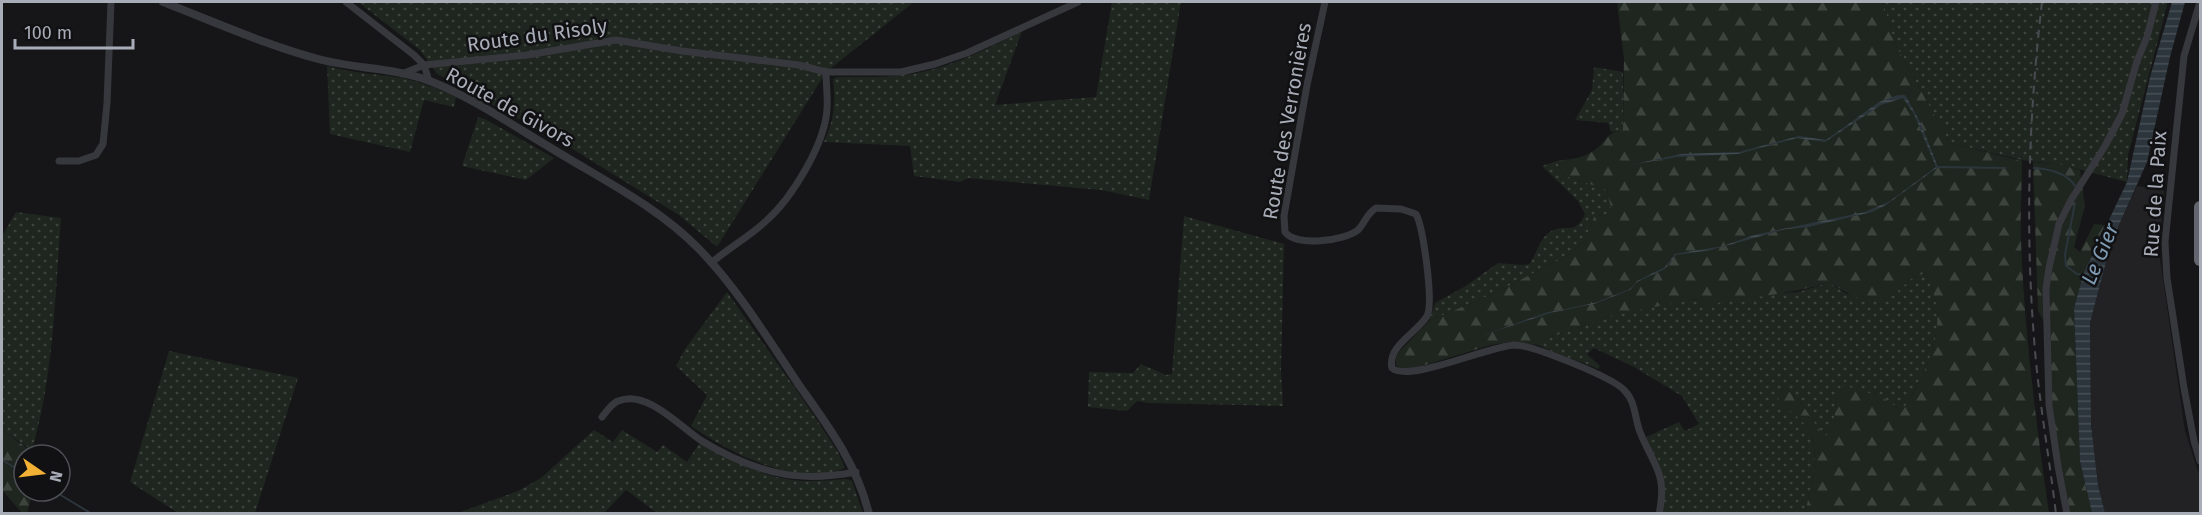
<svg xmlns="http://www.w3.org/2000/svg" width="2202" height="515" viewBox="0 0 2202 515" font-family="'Fira Sans',sans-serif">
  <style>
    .built { fill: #222225 }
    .grass { fill: url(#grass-dots) }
    .forest { fill: url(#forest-firs) }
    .water { fill: url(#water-rules) }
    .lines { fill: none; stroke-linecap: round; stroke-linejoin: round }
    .stream { stroke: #2c353c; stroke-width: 2 }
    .minor { stroke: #37383d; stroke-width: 7 }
    .tertiary { stroke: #37383d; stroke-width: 8 }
    .motorway { stroke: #63666e; stroke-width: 12 }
    .rail { stroke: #4a4c52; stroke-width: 2; stroke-dasharray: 8 6; stroke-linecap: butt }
    .labels { text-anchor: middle; stroke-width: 5; stroke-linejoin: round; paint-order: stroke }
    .street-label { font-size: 20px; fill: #a8adb8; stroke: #111113 }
    .water-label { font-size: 21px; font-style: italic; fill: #7f9bb3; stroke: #111113 }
  </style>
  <defs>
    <pattern id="grass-dots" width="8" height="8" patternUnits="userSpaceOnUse" patternTransform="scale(1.5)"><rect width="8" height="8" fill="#1e261f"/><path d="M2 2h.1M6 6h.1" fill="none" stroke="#3c433d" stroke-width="1.8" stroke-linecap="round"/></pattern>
    <pattern id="forest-firs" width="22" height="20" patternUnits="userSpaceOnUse" patternTransform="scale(1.5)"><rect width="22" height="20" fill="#1e261f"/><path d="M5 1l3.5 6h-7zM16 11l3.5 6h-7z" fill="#3c433d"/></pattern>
    <pattern id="water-rules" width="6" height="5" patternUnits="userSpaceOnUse" patternTransform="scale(1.5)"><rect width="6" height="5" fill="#2c353c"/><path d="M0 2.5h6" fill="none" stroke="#485056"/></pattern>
  </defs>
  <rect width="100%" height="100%" fill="#161618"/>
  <path class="built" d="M2137 186 2164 190 2159 252 2185 431 2200 477V513L2105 514 2098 485 2091 424 2090 323 2111 243Z"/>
  <g class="grass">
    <path d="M358 2H914L826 72 717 247 679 215 566 145 437 74 420 50Z"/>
    <path d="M1112 2H1181L1149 200 1101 190 978 179 968 178 960 182 914 176 910 146 824 142C834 120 836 102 833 79L837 77C862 77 887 78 911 74 951 68 987 49 1022 31L995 105 1096 97Z"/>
    <path d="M1883 2H2168L2128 155 2127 182 2063 165 2022 160 1950 143 1895 44Z"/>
    <path d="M327 66C352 73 377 74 402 78 422 82 438 89 456 97L454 107 424 100 410 152 330 134Z"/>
    <path d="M1594 67 1623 72V130L1611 132 1608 123 1575 120 1592 90Z"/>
    <path d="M478 117 485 119 554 158 526 180 462 166Z"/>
    <path d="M1557 161 1563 175 1607 190 1612 213 1594 217 1585 241 1567 256 1495 293 1429 321 1435 303 1464 287 1498 263 1523 265 1529 264C1537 254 1539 239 1550 232 1566 222 1575 237 1585 214L1578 201 1542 166Z"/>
    <path d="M16 212 61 218C55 296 54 374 32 450L2 430V236Z"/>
    <path d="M1184 216 1284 244 1281 371 1283 406 1148 403 1137 401 1127 411 1088 407 1089 372 1133 373 1141 364 1166 375 1172 374Z"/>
    <path d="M1926 273C1930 284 1936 297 1937 308 1941 346 1920 381 1902 412L1892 404 1836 397 1834 422 1825 439 1797 397 1784 387 1778 401C1787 409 1800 417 1806 426 1823 453 1811 486 1805 513H1662C1666 477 1664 469 1644 438L1679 422 1685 431 1699 424 1682 396 1634 367 1594 348 1587 354 1600 366 1598 369C1578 360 1558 355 1538 345L1546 339 1612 315 1675 301 1798 292 1829 283 1847 294 1892 296 1913 277Z"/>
    <path d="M727 292 807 405 838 452 845 468C798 488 729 453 691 426L707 395 676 366 685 349Z"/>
    <path d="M169 351 298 378 255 513H178L130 482Z"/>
    <path d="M594 430 613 442 622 430 657 452 663 445 687 462 700 442C734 462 769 481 809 481 821 481 834 480 846 479L852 481 863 513H657L626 490 604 513 455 514 518 491 541 478Z"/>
  </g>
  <g class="forest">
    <path d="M1617 2H1883L1895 44 1950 143 2022 161C2022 186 2020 213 2021 239 2024 331 2036 422 2049 513H1805C1811 486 1823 453 1806 426 1800 417 1787 409 1778 401L1784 387 1797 397 1825 438 1834 422 1836 397 1843 385 1882 397 1902 412C1921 380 1940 347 1937 310 1936 298 1930 284 1926 273L1913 277 1892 296 1865 302 1829 283C1788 294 1746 298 1705 305L1696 299 1612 315 1546 339 1538 345 1510 342 1491 345 1412 369H1401L1396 365V357L1400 351 1429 321 1495 293 1567 256 1585 241 1594 217 1612 213 1607 190 1563 175 1557 161C1571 159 1585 158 1596 149 1608 140 1605 133 1623 130L1624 59Z"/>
    <path d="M2033 162 2063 165 2080 170 2085 206 2074 247 2080 252 2094 224 2105 225 2084 272 2074 308 2080 461 2092 513H2070L2056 436 2051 394V334L2038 311Z"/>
    <path d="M2 430 37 455H24V491H33L27 513H22L2 490Z"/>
  </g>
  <g class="water">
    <path d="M2172 2H2185L2170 57 2147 162 2111 243 2090 323 2091 424 2098 485 2105 513H2092L2080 461 2074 308 2084 272 2127 182 2150 77Z"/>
    <path d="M1898 95H1905L1907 98 1921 124 1938 167 1886 205 1872 212 1808 227 1786 229 1711 250 1676 255 1665 269 1637 282 1630 290 1594 304 1550 313 1481 336 1545 313 1594 303 1630 289 1637 281 1665 267 1675 254 1723 246 1754 235 1865 212 1890 201 1936 167 1914 114 1903 98 1881 105 1825 142 1797 138 1738 154 1677 157 1630 165 1681 154 1739 152 1799 136 1826 140 1879 102Z"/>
  </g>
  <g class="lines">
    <g class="stream">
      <path d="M1936 167 2005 168"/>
      <path d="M2034 168C2049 169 2067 173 2075 186"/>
      <path d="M2075 203 2065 255 2066 266 2077 274 2086 275"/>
      <path d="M2 460 24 473"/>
      <path d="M54 491 92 514"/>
    </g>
    <g class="minor">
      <path d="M346 2 414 55 424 65 429 81"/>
      <path d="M1325 2 1307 85 1284 216 1285 232C1296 247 1344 241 1358 230 1365 223 1367 213 1376 208L1401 209 1416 214C1423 227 1434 302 1427 316 1417 333 1387 346 1392 368 1409 383 1488 346 1515 345 1532 345 1612 377 1624 390 1636 402 1634 416 1640 432 1653 465 1668 473 1659 514"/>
      <path d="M2200 2 2184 56 2165 242 2167 278 2184 388 2194 441 2200 461"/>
      <path d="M402 74 424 65 527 55 616 40 682 51 799 65 826 72H901L935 64 967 53 1078 2"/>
      <path d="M59 161H79L96 155 103 144 107 103 111 2"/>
      <path d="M711 263C729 248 750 236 766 221 792 198 825 144 827 109 828 97 826 84 826 72"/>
      <path d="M602 417C607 411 611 404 618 401 647 389 680 427 702 441 720 452 741 462 760 468 792 479 823 478 856 472"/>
      <path d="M2067 514 2058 466 2049 405 2046 289 2049 268 2059 224 2071 200 2105 146 2122 114 2137 61 2147 37 2156 2"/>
    </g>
    <path class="tertiary" d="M163 2C215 22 268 46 322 60 358 69 396 68 430 81 473 98 512 125 551 148 601 179 657 206 699 249 738 289 768 339 799 385 828 426 857 464 869 514"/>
    <path class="motorway" d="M2200 207V260"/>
    <path class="rail" d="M2042 2C2029 113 2025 225 2034 338 2038 396 2049 455 2056 514"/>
  </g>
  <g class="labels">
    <g class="street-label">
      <text transform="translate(537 35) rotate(-8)" y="7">Route du Risoly</text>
      <text transform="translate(510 107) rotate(29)" y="7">Route de Givors</text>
      <text transform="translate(1287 121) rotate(-80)" y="7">Route des Verronières</text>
      <text transform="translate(2155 194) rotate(-86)" y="7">Rue de la Paix</text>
    </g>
    <g class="water-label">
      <text transform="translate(2100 254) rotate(-67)" y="7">Le Gier</text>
    </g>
  </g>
  <rect width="2202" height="515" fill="none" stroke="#a8adb8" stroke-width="6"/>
  <g transform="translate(42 473) rotate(104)"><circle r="28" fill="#111113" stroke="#4d4f55" stroke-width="1.5"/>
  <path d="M0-4.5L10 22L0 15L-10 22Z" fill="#f2b134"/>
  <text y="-9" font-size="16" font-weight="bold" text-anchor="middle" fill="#a8adb8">N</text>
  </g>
  <path d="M15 39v9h118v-9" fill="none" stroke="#a8adb8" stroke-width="3"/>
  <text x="24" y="39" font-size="18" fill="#a8adb8" stroke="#111113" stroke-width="4.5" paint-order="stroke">100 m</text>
</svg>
